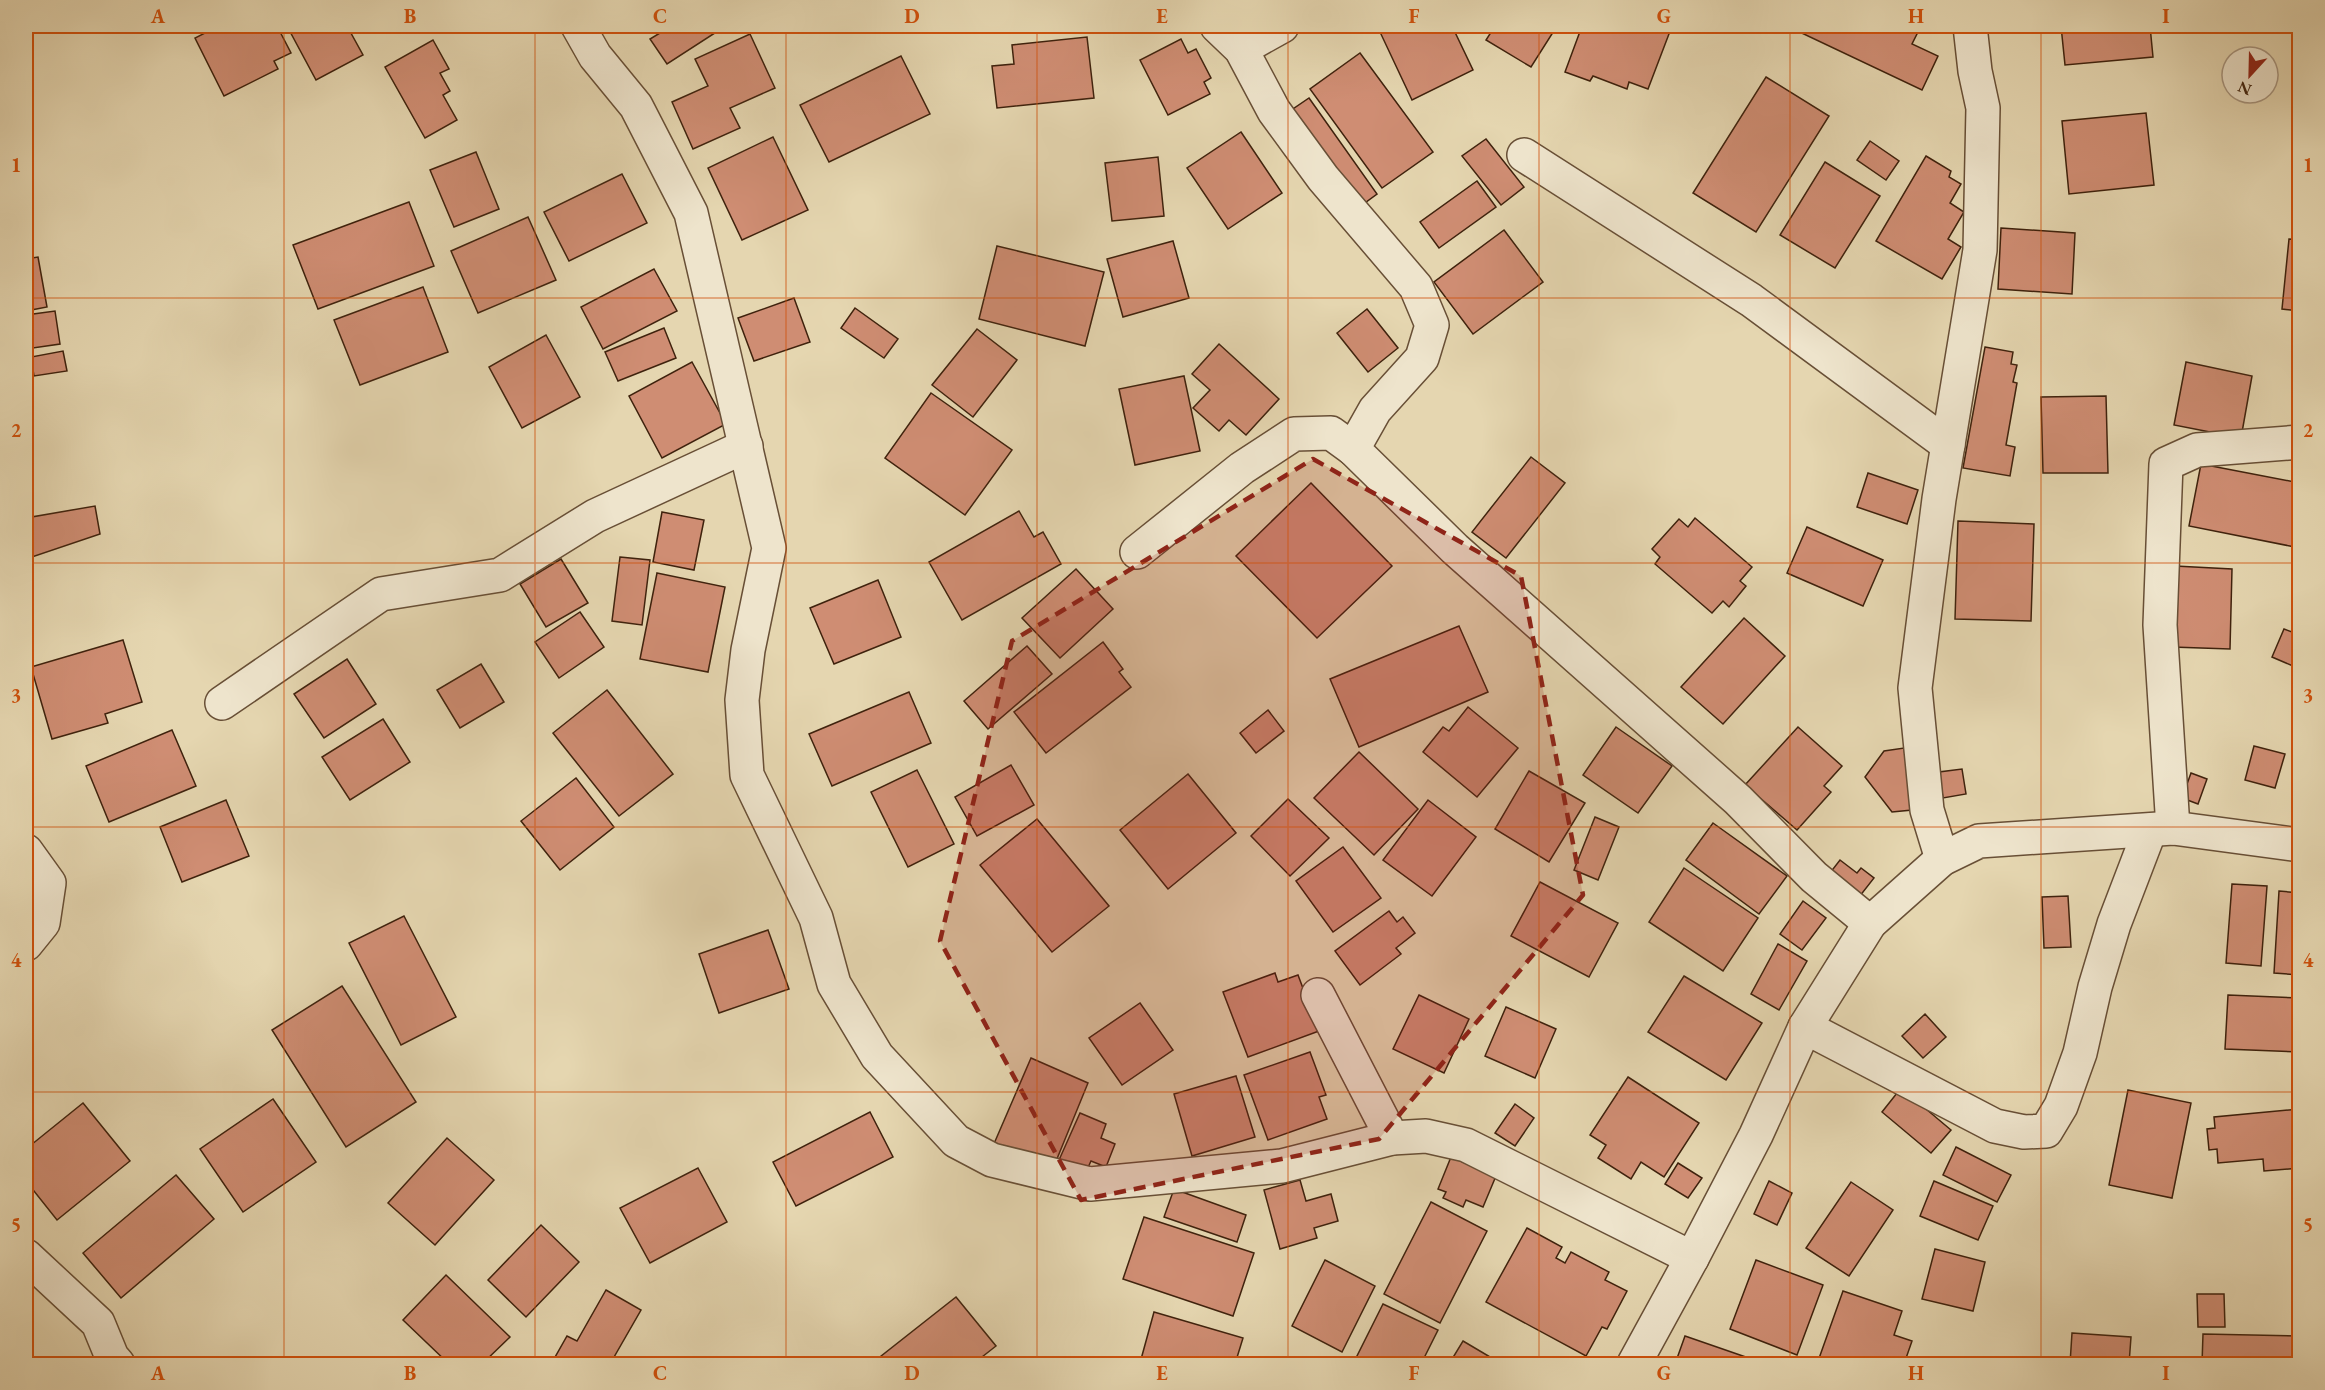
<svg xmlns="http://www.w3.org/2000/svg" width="2325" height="1390" viewBox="0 0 2325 1390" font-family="'EB Garamond',serif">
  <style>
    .building { fill: #cf8d73; stroke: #3f220d; stroke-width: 1.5 }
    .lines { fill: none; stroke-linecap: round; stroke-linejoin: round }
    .street-casing { stroke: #684f36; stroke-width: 36 }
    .street { stroke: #eee4cc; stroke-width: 33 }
    .marked { fill: #8f2418; fill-opacity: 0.2; stroke: #8f2418; stroke-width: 4.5; stroke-dasharray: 12 8; stroke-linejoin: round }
    .grid { fill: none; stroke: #cf510c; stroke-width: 1.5; stroke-opacity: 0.55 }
    .neatline { fill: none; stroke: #cf510c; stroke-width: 2 }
    .grid-label { font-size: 20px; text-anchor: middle; font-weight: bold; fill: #cf510c }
  </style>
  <rect width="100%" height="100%" fill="#e5d6b0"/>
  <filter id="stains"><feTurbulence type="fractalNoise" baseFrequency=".00333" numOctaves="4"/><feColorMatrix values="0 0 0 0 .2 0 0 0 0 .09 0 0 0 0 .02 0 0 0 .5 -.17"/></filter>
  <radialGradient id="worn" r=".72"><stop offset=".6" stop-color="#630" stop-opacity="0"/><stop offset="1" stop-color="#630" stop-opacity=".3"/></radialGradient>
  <g class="building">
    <path d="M214 26H277L291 53 274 61 278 69 224 96 195 38 215 28Z"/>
    <path d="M287 26H347L363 55 316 80Z"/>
    <path d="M662 26H715L718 31 667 64 650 39 665 30Z"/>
    <path d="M1394 26H1452L1473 70 1412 100 1380 32Z"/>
    <path d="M1495 26H1557L1531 67 1486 40Z"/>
    <path d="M1582 26H1672L1648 89 1629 82 1627 89 1593 76 1590 81 1565 72Z"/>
    <path d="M1790 26H1921L1912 44 1938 56 1922 90 1789 27Z"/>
    <path d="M2061 26H2150L2153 57 2065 65Z"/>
    <path d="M750 34 775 88 730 108 740 128 693 149 672 102 708 86 695 59Z"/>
    <path d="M1087 37 1094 98 997 108 992 66 1014 64 1012 45Z"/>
    <path d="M1181 39 1188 53 1196 49 1211 78 1204 82 1210 94 1168 115 1140 60Z"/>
    <path d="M433 40 449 69 440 73 450 91 443 95 457 120 425 138 385 67Z"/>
    <path d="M1360 53 1433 152 1382 188 1310 89Z"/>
    <path d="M901 56 930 114 829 162 800 105Z"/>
    <path d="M1766 77 1829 116 1756 232 1693 193Z"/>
    <path d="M1309 98 1377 194 1358 208 1290 111Z"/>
    <path d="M2146 113 2154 185 2069 194 2062 121Z"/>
    <path d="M1241 132 1282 193 1228 229 1187 168Z"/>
    <path d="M773 137 808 210 742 240 708 168Z"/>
    <path d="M1486 139 1524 187 1501 205 1462 156Z"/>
    <path d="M1870 141 1899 161 1886 180 1857 160Z"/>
    <path d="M476 152 499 209 454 227 430 170Z"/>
    <path d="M1926 156 1951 171 1949 177 1961 184 1950 203 1964 212 1948 239 1961 247 1942 279 1876 241Z"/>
    <path d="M1158 157 1164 216 1112 221 1105 163Z"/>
    <path d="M1825 162 1880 196 1835 268 1780 235Z"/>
    <path d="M622 174 647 223 569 261 544 212Z"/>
    <path d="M1477 181 1496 207 1439 248 1420 222Z"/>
    <path d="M409 202 434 266 318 309 293 245Z"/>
    <path d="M26 212 32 251 26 252Z"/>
    <path d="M528 217 556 280 478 313 451 251Z"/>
    <path d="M2001 228 2075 233 2072 294 1998 289Z"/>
    <path d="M1504 230 1543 282 1473 334 1434 282Z"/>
    <path d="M2289 239 2300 240V311L2282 309Z"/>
    <path d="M1173 241 1189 298 1123 317 1107 259Z"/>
    <path d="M997 246 1104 272 1085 346 979 319Z"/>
    <path d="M38 257 47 307 26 311V259Z"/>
    <path d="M654 269 677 311 603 349 581 307Z"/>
    <path d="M423 287 448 352 360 385 334 320Z"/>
    <path d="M794 298 810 342 754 361 738 318Z"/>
    <path d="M855 308 898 339 884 358 841 328Z"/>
    <path d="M1367 309 1398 348 1368 372 1337 333Z"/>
    <path d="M55 311 60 344 26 349V315Z"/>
    <path d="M664 328 676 358 618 381 605 352Z"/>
    <path d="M977 329 1017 360 973 417 932 385Z"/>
    <path d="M546 335 580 397 522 428 489 367Z"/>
    <path d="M1219 344 1279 399 1246 435 1229 420 1219 431 1193 408 1210 390 1192 374Z"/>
    <path d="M1985 347 2013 352 2011 364 2017 365 2013 382 2017 383 2006 445 2015 447 2010 476 1963 468Z"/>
    <path d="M63 351 67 371 34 376 31 357Z"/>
    <path d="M692 362 726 424 662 458 629 396Z"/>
    <path d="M2186 362 2252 376 2241 438 2174 425Z"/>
    <path d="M1184 376 1200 451 1135 465 1119 389Z"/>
    <path d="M931 393 1012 450 965 515 885 458Z"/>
    <path d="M2106 396 2108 473H2043L2041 397Z"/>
    <path d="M1531 457 1565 483 1506 558 1472 532Z"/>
    <path d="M2201 464 2300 483V548L2189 526Z"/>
    <path d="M1868 473 1918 490 1907 524 1857 507Z"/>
    <path d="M1311 483 1392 566 1317 638 1236 556Z"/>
    <path d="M95 506 100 534 26 559V518Z"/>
    <path d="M1019 511 1034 537 1043 532 1061 564 962 620 929 562Z"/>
    <path d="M662 512 704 520 694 570 653 562Z"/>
    <path d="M1695 518 1752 567 1740 581 1746 586 1729 607 1723 601 1712 613 1655 564 1660 557 1652 549 1679 519 1688 527Z"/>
    <path d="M1958 521 2034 524 2031 621 1955 619Z"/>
    <path d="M1807 527 1883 560 1863 606 1787 573Z"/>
    <path d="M620 557 650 560 642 625 612 621Z"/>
    <path d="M561 559 588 603 546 627 520 584Z"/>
    <path d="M2175 566 2232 569 2230 649 2172 647Z"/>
    <path d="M1076 569 1113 609 1060 658 1022 618Z"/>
    <path d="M657 573 725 587 708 672 640 659Z"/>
    <path d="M878 580 901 637 834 664 810 608Z"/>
    <path d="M580 612 604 647 559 678 535 642Z"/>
    <path d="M1744 618 1785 656 1723 724 1681 687Z"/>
    <path d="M1459 626 1488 692 1359 747 1330 679Z"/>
    <path d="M2284 629 2300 635V669L2272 657Z"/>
    <path d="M123 640 142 702 105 714 108 723 52 739 31 667Z"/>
    <path d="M1103 642 1123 669 1119 672 1131 687 1046 753 1014 712Z"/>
    <path d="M1027 646 1052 674 988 729 964 701Z"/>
    <path d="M347 659 376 704 324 738 294 694Z"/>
    <path d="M481 664 504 702 460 728 437 690Z"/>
    <path d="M607 690 673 774 619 816 553 733Z"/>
    <path d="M909 692 931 743 832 786 809 734Z"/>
    <path d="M1468 707 1518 748 1477 797 1423 752 1443 727 1449 731Z"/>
    <path d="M1268 710 1284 731 1256 753 1240 733Z"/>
    <path d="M383 719 410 762 350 800 322 757Z"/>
    <path d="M1616 727 1672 766 1638 813 1583 775Z"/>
    <path d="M1798 727 1842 766 1824 786 1831 792 1797 830 1745 785Z"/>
    <path d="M172 730 196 786 109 822 86 766Z"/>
    <path d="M2254 746 2285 754 2275 788 2245 780Z"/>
    <path d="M1904 748 1912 810 1892 812 1865 777 1884 751Z"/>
    <path d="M1359 752 1418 809 1374 855 1314 798Z"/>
    <path d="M1011 765 1034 805 977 836 955 797Z"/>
    <path d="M1962 769 1966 794 1943 798 1939 772Z"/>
    <path d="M917 770 954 844 908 867 871 792Z"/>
    <path d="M1529 771 1585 803 1549 862 1495 829Z"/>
    <path d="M2191 773 2207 779 2198 804 2182 798Z"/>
    <path d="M1188 774 1236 833 1168 889 1120 830Z"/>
    <path d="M576 778 614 827 560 870 521 821Z"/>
    <path d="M1288 799 1329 838 1290 876 1251 836Z"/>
    <path d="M226 800 249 856 182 882 160 827Z"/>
    <path d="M1428 800 1476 837 1432 896 1383 860Z"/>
    <path d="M1595 817 1619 827 1598 880 1574 870Z"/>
    <path d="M1037 819 1109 906 1052 952 980 865Z"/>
    <path d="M1713 823 1787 876 1759 914 1686 860Z"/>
    <path d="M1343 847 1381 898 1333 932 1296 881Z"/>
    <path d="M1840 860 1857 873 1861 868 1874 878 1856 901 1826 878Z"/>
    <path d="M1684 868 1758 918 1723 971 1649 922Z"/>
    <path d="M1540 882 1618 923 1589 977 1511 936Z"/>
    <path d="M2232 884 2267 886 2261 966 2226 963Z"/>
    <path d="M2279 891 2300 893V975L2274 973Z"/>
    <path d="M2068 896 2071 947 2044 948 2042 897Z"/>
    <path d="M1803 901 1826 918 1802 950 1780 934Z"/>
    <path d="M1389 911 1397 922 1403 917 1415 933 1396 948 1401 954 1360 985 1335 951Z"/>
    <path d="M404 916 456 1017 401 1045 349 943Z"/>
    <path d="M768 930 789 989 719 1013 699 954Z"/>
    <path d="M1778 944 1807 961 1779 1010 1751 994Z"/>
    <path d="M1275 973 1278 982 1298 975 1319 1031 1248 1057 1223 992Z"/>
    <path d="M1684 976 1762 1023 1726 1080 1648 1032Z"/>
    <path d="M342 986 416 1102 346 1147 272 1030Z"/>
    <path d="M1419 995 1469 1019 1444 1073 1393 1049Z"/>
    <path d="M2228 995 2300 998V1052L2225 1049Z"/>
    <path d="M1140 1003 1173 1050 1122 1085 1089 1038Z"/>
    <path d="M1506 1007 1556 1029 1535 1078 1485 1056Z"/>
    <path d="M1925 1014 1946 1037 1923 1058 1902 1036Z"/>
    <path d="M1310 1052 1326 1095 1319 1097 1327 1119 1268 1140 1244 1075Z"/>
    <path d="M1031 1058 1088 1083 1052 1171 993 1146Z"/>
    <path d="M1236 1076 1255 1137 1192 1156 1174 1094Z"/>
    <path d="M1628 1077 1699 1123 1664 1177 1641 1162 1631 1179 1598 1158 1606 1145 1590 1135Z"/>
    <path d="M1901 1088 1951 1130 1931 1153 1882 1112Z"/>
    <path d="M2128 1090 2191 1103 2172 1198 2109 1185Z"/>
    <path d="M273 1099 316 1162 243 1212 200 1149Z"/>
    <path d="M83 1103 130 1161 57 1220 26 1181V1149Z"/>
    <path d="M1515 1104 1534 1118 1515 1146 1495 1133Z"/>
    <path d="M2300 1109V1168L2264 1171 2263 1159 2218 1163 2217 1149 2209 1150 2207 1129 2215 1128 2214 1117Z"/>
    <path d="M870 1112 893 1157 796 1206 773 1162Z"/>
    <path d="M1080 1113 1106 1124 1101 1138 1115 1144 1106 1167 1091 1161 1086 1172 1059 1160Z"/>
    <path d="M447 1138 494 1180 435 1245 388 1203Z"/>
    <path d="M1956 1147 2011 1175 1997 1202 1943 1175Z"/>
    <path d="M1451 1157 1496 1176 1483 1207 1466 1200 1463 1207 1443 1198 1446 1192 1438 1189Z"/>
    <path d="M1678 1163 1702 1178 1688 1198 1665 1184Z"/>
    <path d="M698 1168 727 1222 650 1263 620 1208Z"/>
    <path d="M176 1175 214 1219 121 1298 83 1253Z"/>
    <path d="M1300 1180 1306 1201 1331 1194 1338 1221 1314 1228 1317 1238 1280 1249 1264 1190Z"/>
    <path d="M1769 1181 1792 1193 1777 1225 1754 1214Z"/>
    <path d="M1934 1181 1993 1206 1978 1240 1920 1216Z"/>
    <path d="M1851 1182 1893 1210 1849 1276 1806 1248Z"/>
    <path d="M1174 1189 1246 1215 1237 1242 1164 1217Z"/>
    <path d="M1431 1202 1487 1231 1440 1323 1384 1294Z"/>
    <path d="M1144 1217 1254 1253 1233 1316 1123 1279Z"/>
    <path d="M541 1225 579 1262 526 1317 488 1280Z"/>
    <path d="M1527 1228 1562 1247 1556 1258 1565 1263 1571 1252 1609 1272 1605 1280 1627 1291 1607 1329 1602 1327 1586 1356 1486 1302Z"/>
    <path d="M1935 1249 1985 1262 1973 1311 1922 1299Z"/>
    <path d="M1325 1260 1375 1286 1342 1352 1292 1326Z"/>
    <path d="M1756 1260 1823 1285 1797 1355 1730 1329Z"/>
    <path d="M446 1275 510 1337 482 1364H449L403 1320Z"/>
    <path d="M606 1290 641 1310 610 1364H564L554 1359 567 1336 577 1341Z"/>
    <path d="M1843 1291 1902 1311 1894 1335 1912 1341 1904 1364H1817Z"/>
    <path d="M2197 1294H2224L2225 1327H2198Z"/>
    <path d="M956 1297 996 1346 973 1364H871Z"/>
    <path d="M1383 1304 1438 1330 1421 1364H1364L1355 1360Z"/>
    <path d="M1154 1312 1243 1338 1235 1364H1147L1140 1363Z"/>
    <path d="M2072 1333 2131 1337 2129 1364H2070Z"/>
    <path d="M2203 1334 2300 1336V1364H2202Z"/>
    <path d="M1685 1336 1766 1364H1675Z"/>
    <path d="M1463 1341 1502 1364H1449Z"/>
    <path d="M1559 1358 1570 1364H1556Z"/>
  </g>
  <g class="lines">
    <defs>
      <g id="street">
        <path d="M578 26 595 56 636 106 691 213 769 548 748 650 742 700 747 775 816 918 834 984 877 1056 956 1141 992 1160 1090 1184 1282 1166 1392 1138 1426 1136 1466 1145 1692 1258"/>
        <path d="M1217 26 1241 49 1274 111 1323 178 1416 287 1432 325 1422 358 1375 410 1353 449 1455 549 1738 800 1814 877 1870 923"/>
        <path d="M1241 49 1282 26"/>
        <path d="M1524 155 1751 300 1948 445"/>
        <path d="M1137 552 1242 468 1294 434 1331 433 1353 449"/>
        <path d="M222 703 381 594 500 575 595 516 746 446"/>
        <path d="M2173 828 2160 625 2166 464 2197 450 2300 442"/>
        <path d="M26 851 49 883 43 923 26 944"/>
        <path d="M1942 859 1927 810 1915 688 1939 499 1980 250 1983 108 1975 71 1970 26"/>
        <path d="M1318 995 1392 1138"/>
        <path d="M1805 1027 1995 1126 2024 1132 2046 1131 2061 1106 2080 1053 2095 987 2114 924 2150 830"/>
        <path d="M26 1256 98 1323 112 1357 118 1364"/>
        <path d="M1634 1364 1692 1258 1756 1135 1805 1027 1870 923 1942 859 1979 841 2173 828 2300 845"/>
      </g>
    </defs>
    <use href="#street" class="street-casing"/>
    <use href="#street" class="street"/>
  </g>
  <path class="marked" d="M1313 459 1521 576 1583 895 1379 1139 1081 1200 940 941 1012 641Z"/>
  <path class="grid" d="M284 26V1364M535 26V1364M786 26V1364M1037 26V1364M1288 26V1364M1539 26V1364M1790 26V1364M2041 26V1364M26 298H2300M26 563H2300M26 827H2300M26 1092H2300"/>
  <rect width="2325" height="1390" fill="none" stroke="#e5d6b0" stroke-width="66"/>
  <g transform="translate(2250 75) rotate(202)"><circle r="28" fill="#eee4cc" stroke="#a89680" stroke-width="1.5"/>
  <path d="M0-4.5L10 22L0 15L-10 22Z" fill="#8f2418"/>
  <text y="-9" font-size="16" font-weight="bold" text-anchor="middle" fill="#3f220d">N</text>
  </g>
  <rect x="33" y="33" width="2259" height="1324" class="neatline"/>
  <g class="grid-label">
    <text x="158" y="23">A</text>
    <text x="410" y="23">B</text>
    <text x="660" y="23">C</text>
    <text x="912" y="23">D</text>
    <text x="1162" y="23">E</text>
    <text x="1414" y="23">F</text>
    <text x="1664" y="23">G</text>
    <text x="1916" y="23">H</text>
    <text x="2166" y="23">I</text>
    <text x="16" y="172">1</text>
    <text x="2308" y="172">1</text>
    <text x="16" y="437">2</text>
    <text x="2308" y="437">2</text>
    <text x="16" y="702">3</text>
    <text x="2308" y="702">3</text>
    <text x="16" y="967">4</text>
    <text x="2308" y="967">4</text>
    <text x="16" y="1231">5</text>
    <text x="2308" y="1231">5</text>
    <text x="158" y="1380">A</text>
    <text x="410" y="1380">B</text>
    <text x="660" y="1380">C</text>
    <text x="912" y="1380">D</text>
    <text x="1162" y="1380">E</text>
    <text x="1414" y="1380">F</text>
    <text x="1664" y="1380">G</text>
    <text x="1916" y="1380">H</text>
    <text x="2166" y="1380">I</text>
  </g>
  <rect width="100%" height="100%" filter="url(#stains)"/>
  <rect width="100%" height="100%" fill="url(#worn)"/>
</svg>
